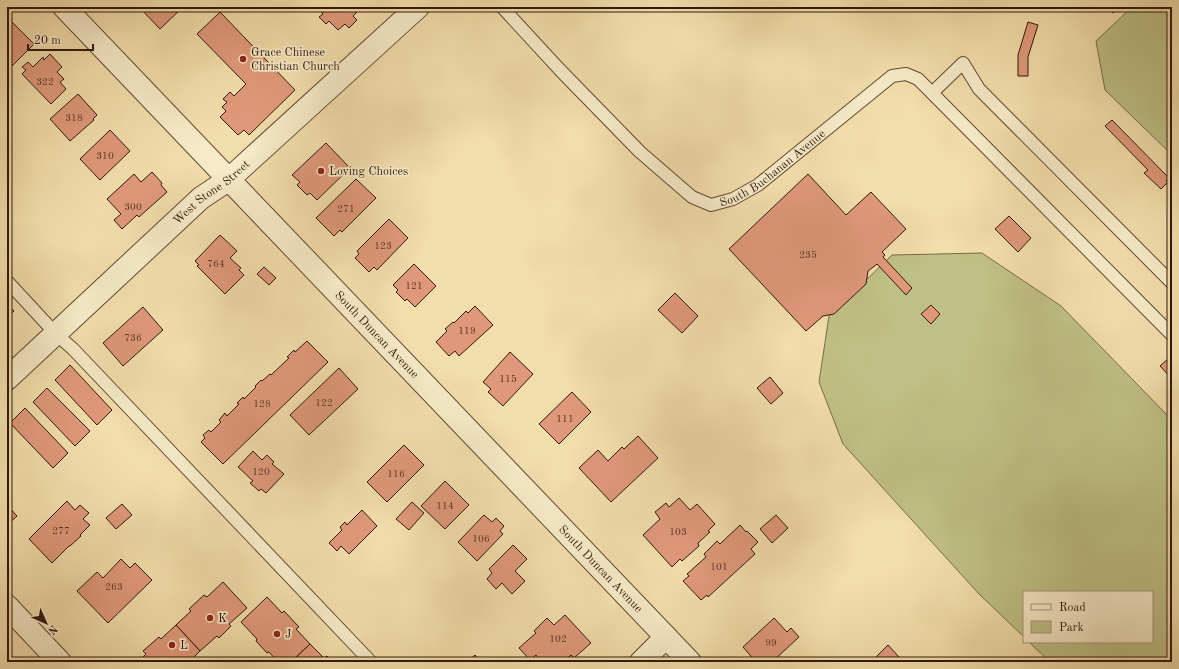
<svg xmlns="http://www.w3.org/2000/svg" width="1179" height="669" viewBox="0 0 1179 669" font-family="'Old Standard TT',serif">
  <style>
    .green { fill: #bfc085; stroke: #786c48 }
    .building { fill: #df997a; stroke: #30180c }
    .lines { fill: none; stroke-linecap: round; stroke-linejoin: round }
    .lane-casing { stroke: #604a34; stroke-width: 14 }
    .street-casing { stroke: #604a34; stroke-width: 24 }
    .lane { stroke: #f7eac8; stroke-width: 12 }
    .street { stroke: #f7eac8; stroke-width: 22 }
    .poi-dot { fill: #8f2418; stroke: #f7eac8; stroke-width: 1.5 }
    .labels { text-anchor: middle; stroke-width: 3.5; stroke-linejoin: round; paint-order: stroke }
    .number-label { font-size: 10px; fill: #5c3828 }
    .poi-label { font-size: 12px; fill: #30180c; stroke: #f7eac8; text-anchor: start }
    .street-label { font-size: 12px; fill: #30180c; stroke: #f7eac8 }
  </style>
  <rect width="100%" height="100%" fill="#f2deab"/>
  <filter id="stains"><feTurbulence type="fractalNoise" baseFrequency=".005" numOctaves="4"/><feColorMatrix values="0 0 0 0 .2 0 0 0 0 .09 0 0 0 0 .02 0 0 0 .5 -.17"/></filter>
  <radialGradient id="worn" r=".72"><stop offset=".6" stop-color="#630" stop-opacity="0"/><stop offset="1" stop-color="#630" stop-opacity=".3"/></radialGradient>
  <g class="green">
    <path d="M1132 7H1172V155L1105 90 1096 41Z"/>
    <path d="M982 253 1061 306 1172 420V662H1050L1029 642H1152V592H1024V637L979 594 843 444 819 382 829 316 892 255Z"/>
  </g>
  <g class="building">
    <path d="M139 7H183L160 29Z"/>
    <path d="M316 7H358L360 9 353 16 357 20 349 28 345 24 338 30 329 21 326 24 319 17 323 14Z"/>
    <path d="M1107 7H1118L1113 13Z"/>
    <path d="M220 12 295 90 249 135 244 130 238 135 220 117 226 111 222 107 227 102 223 99 230 92 234 96 246 84 197 34Z"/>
    <path d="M7 17 34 44 11 67 7 63Z"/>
    <path d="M1028 22 1038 25 1028 57V76H1018V55Z"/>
    <path d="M50 54 62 67 57 72 64 79 60 82 66 89 51 104 22 74 26 70 22 67 28 62 33 67 43 57 44 60Z"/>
    <path d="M78 94 97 115 93 119 94 120 70 141 50 119Z"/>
    <path d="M1112 120 1169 178 1166 181 1168 182 1161 189 1144 173 1148 170 1105 126Z"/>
    <path d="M110 130 130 151 100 180 80 159Z"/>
    <path d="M326 143 350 168 317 200 310 193 307 195 297 185 300 182 292 175Z"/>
    <path d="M152 172 162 183 161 185 167 192 139 217 137 215 122 229 114 220 121 214 107 199 134 174 141 182Z"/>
    <path d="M808 174 846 215 871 192 906 229 882 252 885 255 883 257 912 288 906 295 877 264 868 271 866 284 834 314 823 316 806 331 729 249Z"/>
    <path d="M356 179 376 198 342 232 340 230 334 236 316 218Z"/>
    <path d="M1009 216 1031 238 1018 252 995 229Z"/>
    <path d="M389 219 408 238 377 270 374 267 369 272 355 258 359 254 357 251Z"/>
    <path d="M220 235 237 251 230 258 241 268 239 270 244 275 225 294 197 266 199 265 195 261Z"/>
    <path d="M414 264 436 286 415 307 407 299 405 301 396 292 398 290 393 285Z"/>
    <path d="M264 267 276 278 269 285 257 274Z"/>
    <path d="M675 293 698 316 682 333 658 310Z"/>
    <path d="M7 304 14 311 7 318Z"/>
    <path d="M931 305 940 314 931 324 921 314Z"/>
    <path d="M475 306 493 325 459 356 455 351 449 356 436 342 447 331 445 329 453 322 454 323 466 311 468 313Z"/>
    <path d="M143 307 163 330 123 366 103 343Z"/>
    <path d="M307 341 328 362 223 464 201 442 205 438 203 435 209 430 211 432 221 422 219 420 225 413 227 416 239 404 237 403 243 397 244 399 256 387 255 386 261 380 262 381 270 374 271 375 289 358 287 357 294 350 295 352Z"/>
    <path d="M510 352 533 374 503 406 488 392 491 389 483 382Z"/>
    <path d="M1169 358 1172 361V379L1160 366Z"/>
    <path d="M70 365 112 410 97 425 55 380Z"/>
    <path d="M339 368 358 389 309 435 290 415Z"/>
    <path d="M770 377 783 393 771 404 757 388Z"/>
    <path d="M47 388 90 431 75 446 33 402Z"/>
    <path d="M572 392 591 412 559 444 539 424Z"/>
    <path d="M25 408 68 453 53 468 10 423Z"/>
    <path d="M638 436 658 458 611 502 579 468 598 450 608 461 622 447 624 449Z"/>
    <path d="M404 445 424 465 387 502 367 482Z"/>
    <path d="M253 451 262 460 267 455 274 462 272 464 284 474 266 493 261 489 259 491 250 483 253 481 238 467Z"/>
    <path d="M445 481 469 505 445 529 421 506Z"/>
    <path d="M679 498 690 510 697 504 715 524 708 531 710 532 698 543 699 546 682 561 680 559 672 567 643 535 660 519 655 512 666 503 669 507Z"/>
    <path d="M67 501 75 510 80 505 89 513 83 519 90 525 80 535 81 536 70 546H69L52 563 29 539Z"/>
    <path d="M412 502 424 513 409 530 396 519Z"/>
    <path d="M122 504 132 515 116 529 106 518Z"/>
    <path d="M7 505 17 516 7 525Z"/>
    <path d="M362 510 377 526 349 554 341 546 337 551 329 543 342 530 340 527 345 522 347 525Z"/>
    <path d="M484 515 492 522 496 518 504 526 500 531 503 534 477 561 458 542Z"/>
    <path d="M776 515 788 528 772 543 760 529Z"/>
    <path d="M740 525 746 532 747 531 758 542 751 549 755 554 708 597 707 595 701 600 683 581 689 576 687 574 706 557 704 554 717 541 720 544Z"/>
    <path d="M513 545 527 559 515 571 525 581 512 594 502 583 496 589 487 579 492 573 489 569Z"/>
    <path d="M121 559 130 568 135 563 152 580 108 623 77 591 97 572 103 578Z"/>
    <path d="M223 582 247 608 229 624 231 626 219 638 217 636 200 651 176 625 191 611 189 609 204 595 207 597Z"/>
    <path d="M267 597 282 613 284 611 299 627 296 629 310 644 291 662H278L269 652 267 653 256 641 257 639 241 622Z"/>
    <path d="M565 615 591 643 574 658 571 655 563 662H542L536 655 530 660 519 648 536 633 534 631 547 618 554 625Z"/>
    <path d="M774 618 787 632 791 628 799 637 772 662H756L743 647Z"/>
    <path d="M176 625 200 651 189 662H138L146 654 143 651 159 637 161 639Z"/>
    <path d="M310 644 324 658 327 656 332 662H291Z"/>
    <path d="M888 645 899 657 894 662H871Z"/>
    <path d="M475 655 482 662H467Z"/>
  </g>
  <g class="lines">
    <defs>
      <g id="lane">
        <path id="s1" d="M502 7 560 70 640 152 692 197 711 205 733 199 758 185 892 76 906 74 918 79 932 93 963 63 979 89 1172 283"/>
        <path d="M932 93 1172 335"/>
        <path d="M7 281 56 334 73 349 371 662"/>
      </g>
      <g id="street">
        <path id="s2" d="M64 7 690 662"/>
        <path id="s3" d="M7 379 201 198 228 180 418 7"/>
        <path d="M7 606 60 662"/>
        <path d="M641 662 666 637"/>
      </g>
    </defs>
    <use href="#lane" class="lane-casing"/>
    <use href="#street" class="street-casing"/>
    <use href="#lane" class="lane"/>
    <use href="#street" class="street"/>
  </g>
  <g class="poi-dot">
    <circle cx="243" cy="59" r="4"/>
    <circle cx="321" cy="171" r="4"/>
    <circle cx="210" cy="618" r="4"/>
    <circle cx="277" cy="634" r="4"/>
    <circle cx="172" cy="645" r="4"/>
  </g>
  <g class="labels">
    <g class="number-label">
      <text x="45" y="85">322</text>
      <text x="74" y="121">318</text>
      <text x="105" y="159">310</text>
      <text x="133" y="210">300</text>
      <text x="346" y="212">271</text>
      <text x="383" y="249">123</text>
      <text x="808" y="258">235</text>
      <text x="216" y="267">764</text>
      <text x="414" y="289">121</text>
      <text x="467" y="334">119</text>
      <text x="133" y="341">736</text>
      <text x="508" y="382">115</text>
      <text x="324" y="406">122</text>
      <text x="262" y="407">128</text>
      <text x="565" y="422">111</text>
      <text x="261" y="475">120</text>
      <text x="396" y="477">116</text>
      <text x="445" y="509">114</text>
      <text x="61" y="534">277</text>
      <text x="678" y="535">103</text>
      <text x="481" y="542">106</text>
      <text x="719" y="570">101</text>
      <text x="114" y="590">263</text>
      <text x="558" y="642">102</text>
      <text x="771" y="646">99</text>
    </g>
    <g class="poi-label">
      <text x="251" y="56">Grace Chinese<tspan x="251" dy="14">Christian Church</tspan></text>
      <text x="329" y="175">Loving Choices</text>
      <text x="218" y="622">K</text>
      <text x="285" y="638">J</text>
      <text x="180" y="649">L</text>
    </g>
    <g class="street-label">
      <text dy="4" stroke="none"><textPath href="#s1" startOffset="362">South Buchanan Avenue</textPath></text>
      <text dy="4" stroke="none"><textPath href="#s3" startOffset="277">West Stone Street</textPath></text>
      <text dy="4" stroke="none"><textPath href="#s2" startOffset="453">South Duncan Avenue</textPath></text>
      <text dy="4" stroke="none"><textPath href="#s2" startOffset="777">South Duncan Avenue</textPath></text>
    </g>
  </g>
  <rect width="1179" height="669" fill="none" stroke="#f2deab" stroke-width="24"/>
  <rect x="8" y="8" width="1163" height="653" fill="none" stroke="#30180c" stroke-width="2"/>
  <rect x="12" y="12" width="1155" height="645" fill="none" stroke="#30180c"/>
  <rect x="1023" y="591" width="130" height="52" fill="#f7eac8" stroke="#a7967d"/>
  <rect x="1031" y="604" width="20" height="6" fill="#f7eac8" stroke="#a7967d"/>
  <text x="1059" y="611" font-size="12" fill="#30180c">Road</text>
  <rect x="1031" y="621" width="20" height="12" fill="#bfc085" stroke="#a7967d"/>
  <text x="1059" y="631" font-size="12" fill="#30180c">Park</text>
  <g transform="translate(46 623) rotate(135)" stroke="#f7eac8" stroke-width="3" paint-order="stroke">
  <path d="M0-3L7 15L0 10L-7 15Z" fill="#30180c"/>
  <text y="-6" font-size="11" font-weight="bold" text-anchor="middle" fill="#30180c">N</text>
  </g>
  <path d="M28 44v6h65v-6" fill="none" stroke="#30180c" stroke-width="2"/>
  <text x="34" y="44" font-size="12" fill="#30180c" stroke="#f7eac8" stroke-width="3" paint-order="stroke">20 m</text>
  <rect width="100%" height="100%" filter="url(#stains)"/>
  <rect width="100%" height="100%" fill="url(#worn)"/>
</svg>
